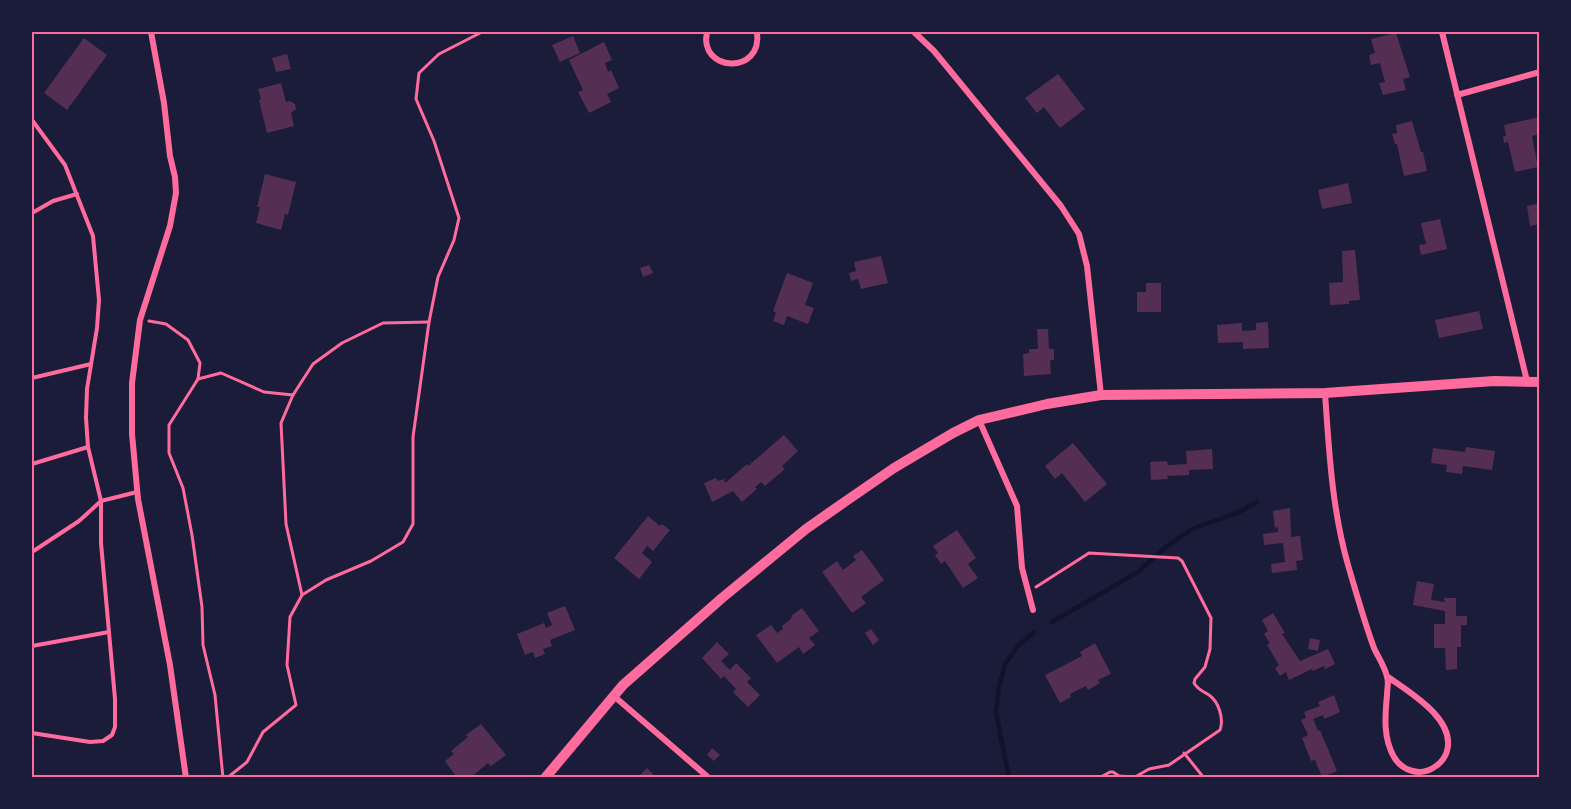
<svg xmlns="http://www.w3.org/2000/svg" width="1571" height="809" viewBox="0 0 1571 809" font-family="Rubik,sans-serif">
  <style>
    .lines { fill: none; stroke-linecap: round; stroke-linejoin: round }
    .stream { stroke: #12122b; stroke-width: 4.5 }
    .building { fill: #542f53 }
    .path { stroke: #ff6b9d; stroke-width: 3 }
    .service { stroke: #ff6b9d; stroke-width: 4 }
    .minor { stroke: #ff6b9d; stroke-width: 6 }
    .tertiary { stroke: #ff6b9d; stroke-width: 10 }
    .neatline { fill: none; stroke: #ff6b9d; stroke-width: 2 }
  </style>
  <rect width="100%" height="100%" fill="#1b1b3a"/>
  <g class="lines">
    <g class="stream">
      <path d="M1052 622 1138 572 1167 546 1192 529 1237 513 1257 502"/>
      <path d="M1009 778 996 713 999 687 1005 664 1018 646 1034 632"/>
    </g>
  </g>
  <g class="building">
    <path d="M1396 33 1410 77 1403 79 1406 90 1383 95 1379 83 1385 82 1380 63 1371 65 1369 55 1375 53 1371 39Z"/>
    <path d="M573 36 580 53 560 62 552 45Z"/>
    <path d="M84 38 107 55 67 110 44 93Z"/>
    <path d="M604 42 612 60 605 63 608 72 611 70 619 88 607 94 611 102 589 113 578 92 583 90 569 60Z"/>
    <path d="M287 54 291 69 276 72 272 58Z"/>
    <path d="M1058 74 1085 109 1060 128 1044 107 1037 113 1025 98Z"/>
    <path d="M281 83 286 102 290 101 295 104 296 109 291 113 294 126 267 133 259 100 261 99 258 89Z"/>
    <path d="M1540 117V134L1532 136 1538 167 1515 172 1508 142 1504 143 1503 136H1506L1504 125Z"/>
    <path d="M1412 121 1421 152H1423L1427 171 1404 176 1397 144H1395L1392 134 1397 133 1396 125Z"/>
    <path d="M265 174 296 182 288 215 285 214 281 230 256 223 260 207H257Z"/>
    <path d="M1348 183 1352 203 1322 209 1318 190Z"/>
    <path d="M1540 203V224L1530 226 1527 206Z"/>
    <path d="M1440 219 1447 249 1421 255 1419 245 1426 244 1421 223Z"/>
    <path d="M1355 250 1360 300 1349 301V304L1330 305 1329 283 1343 282 1342 251Z"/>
    <path d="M881 256 888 283 861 289 858 279 851 281 849 273 856 271 854 262Z"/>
    <path d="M649 265 653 273 643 277 640 268Z"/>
    <path d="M787 273 813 283 805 305 814 308 808 324 787 316 784 325 773 321 776 313 773 311Z"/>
    <path d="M1146 283H1161V312H1137V292H1146Z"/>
    <path d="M1479 311 1483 329 1439 338 1435 320Z"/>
    <path d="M1268 322 1269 348 1243 349V342L1218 343 1217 325 1242 323V331L1256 330V323Z"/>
    <path d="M1037 329H1048L1049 349H1054V360H1050L1051 374 1024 376 1023 354 1029 353V349H1038Z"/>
    <path d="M784 435 798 451 782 466 785 469 765 486 761 482 755 487 757 489 742 502 733 491 712 502 704 483 716 478 718 481 724 479 725 483 747 464 748 466Z"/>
    <path d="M1073 443 1107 484 1085 502 1062 473 1055 479 1045 466Z"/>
    <path d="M1466 447 1495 451 1492 470 1463 466 1462 474 1446 472 1447 465 1431 463 1433 448 1465 452Z"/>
    <path d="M1212 449 1213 469 1189 470V475L1167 476 1168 479 1151 480 1150 462 1167 461 1168 465 1187 464 1186 451Z"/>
    <path d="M1290 508 1291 537 1300 536 1303 560 1296 561 1297 570 1272 573 1271 564 1285 562 1283 543 1264 545 1263 534 1278 532V527L1275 528 1273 511Z"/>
    <path d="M648 516 660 526 662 524 670 530 653 551 647 546 642 553 652 562 639 579 614 558Z"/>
    <path d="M957 530 976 558 968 564 978 578 963 588 945 561 941 564 935 555 938 553 933 546Z"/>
    <path d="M862 550 884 580 861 597 866 603 852 613 822 572 837 561 843 570 856 560 853 556Z"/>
    <path d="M1417 581 1434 584 1431 600 1445 602 1444 598H1456V616H1467V625H1461V647H1457V669L1446 670 1445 648H1434V624H1445V611L1413 605Z"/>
    <path d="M565 606 575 630 550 640 552 646 543 649 545 654 535 658 533 652 525 655 517 634 544 623 546 628 552 625 547 613Z"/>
    <path d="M802 608 819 631 809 638 815 645 803 654 799 647 777 663 756 635 771 625 777 633 783 629 782 626 792 618 791 616Z"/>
    <path d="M1273 613 1285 633 1282 634 1300 661 1328 649 1335 664 1325 669 1324 666 1313 671 1312 669 1289 680 1286 672 1280 676 1275 668 1279 665 1267 645 1270 643 1264 634 1268 631 1262 620Z"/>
    <path d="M871 629 879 640 873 645 865 633Z"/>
    <path d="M1310 638 1320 640 1318 651 1308 649Z"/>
    <path d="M717 642 729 654 721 661 730 670 736 663 751 678 747 682 760 695 748 707 733 692 736 689 724 676 721 679 702 658Z"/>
    <path d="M1095 643 1111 674 1098 680 1100 683 1088 690 1086 686 1070 694 1071 697 1060 703 1045 675 1082 656 1080 652Z"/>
    <path d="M1334 695 1340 712 1324 719 1323 715 1313 719 1318 731 1320 730 1337 771 1322 777 1315 760 1311 761 1302 738 1308 735 1301 720 1306 718 1304 712 1320 706 1318 702Z"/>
    <path d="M481 724 506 755 491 766 488 763 470 778H457L445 761 454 754 451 751 468 737 466 735Z"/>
    <path d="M712 748 720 755 714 761 707 755Z"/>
    <path d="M647 768 657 778 639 776Z"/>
  </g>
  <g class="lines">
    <g class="path">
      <path d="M149 321 166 324 188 340 200 363 198 379 169 425V453L183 488 192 535 202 607 203 645 215 695 223 778"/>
      <path d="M198 379 221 373 264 392 293 395"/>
      <path d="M1036 587 1089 553 1178 558 1182 561 1211 618 1210 649 1205 667 1195 679 1194 683C1198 690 1203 691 1209 695 1219 702 1224 719 1220 730L1169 765 1149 769 1135 777 1119 776 1113 772H1110L1099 778"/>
      <path d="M302 595 286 524 281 423 293 395 313 364 342 343 383 323 429 322"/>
      <path d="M1184 753 1204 778"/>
      <path d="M227 778 247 762 263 732 296 705 287 665 290 617 302 595 326 580 371 561 403 542 413 524V437L429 322 438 277 454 240 459 218 434 141 416 99 419 73 439 54 482 32"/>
    </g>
    <g class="service">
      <path d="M32 120 65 165 93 236 99 300 97 328 87 389 86 418 88 447 101 501V543L115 699V727L112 735 103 741 90 742 32 733"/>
      <path d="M32 213 53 201 77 194"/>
      <path d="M32 378 91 364"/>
      <path d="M32 464 88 447"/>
      <path d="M32 552 79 521 101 501 137 492"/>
      <path d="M32 646 109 632"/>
    </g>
    <g class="minor">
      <path d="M151 32 164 103 170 156 175 177 176 193 170 226 140 320 132 383V434L138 499 170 665 186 778"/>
      <path d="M707 32C698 72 763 76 757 32"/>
      <path d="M914 32 934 51 1061 206 1079 234 1087 266 1101 395"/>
      <path d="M1442 32 1527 381"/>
      <path d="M1457 95 1540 72"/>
      <path d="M1325 393C1329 451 1332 509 1348 565 1356 592 1364 621 1374 648 1378 657 1385 667 1387 677 1389 682 1387 689 1387 695 1385 716 1383 738 1394 757 1402 771 1420 776 1433 768 1440 764 1445 758 1447 751 1456 719 1409 692 1388 677"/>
      <path d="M979 420 1017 506 1022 568 1033 610"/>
      <path d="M615 697 709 778"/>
    </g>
    <path class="tertiary" d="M545 778 623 685 722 598 806 529 846 501 894 468 953 433 979 420 1047 404 1101 395 1325 393 1494 381 1540 382"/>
  </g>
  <rect width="1571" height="809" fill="none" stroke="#1b1b3a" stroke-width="66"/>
  <rect x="33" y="33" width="1505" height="743" class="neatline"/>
</svg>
